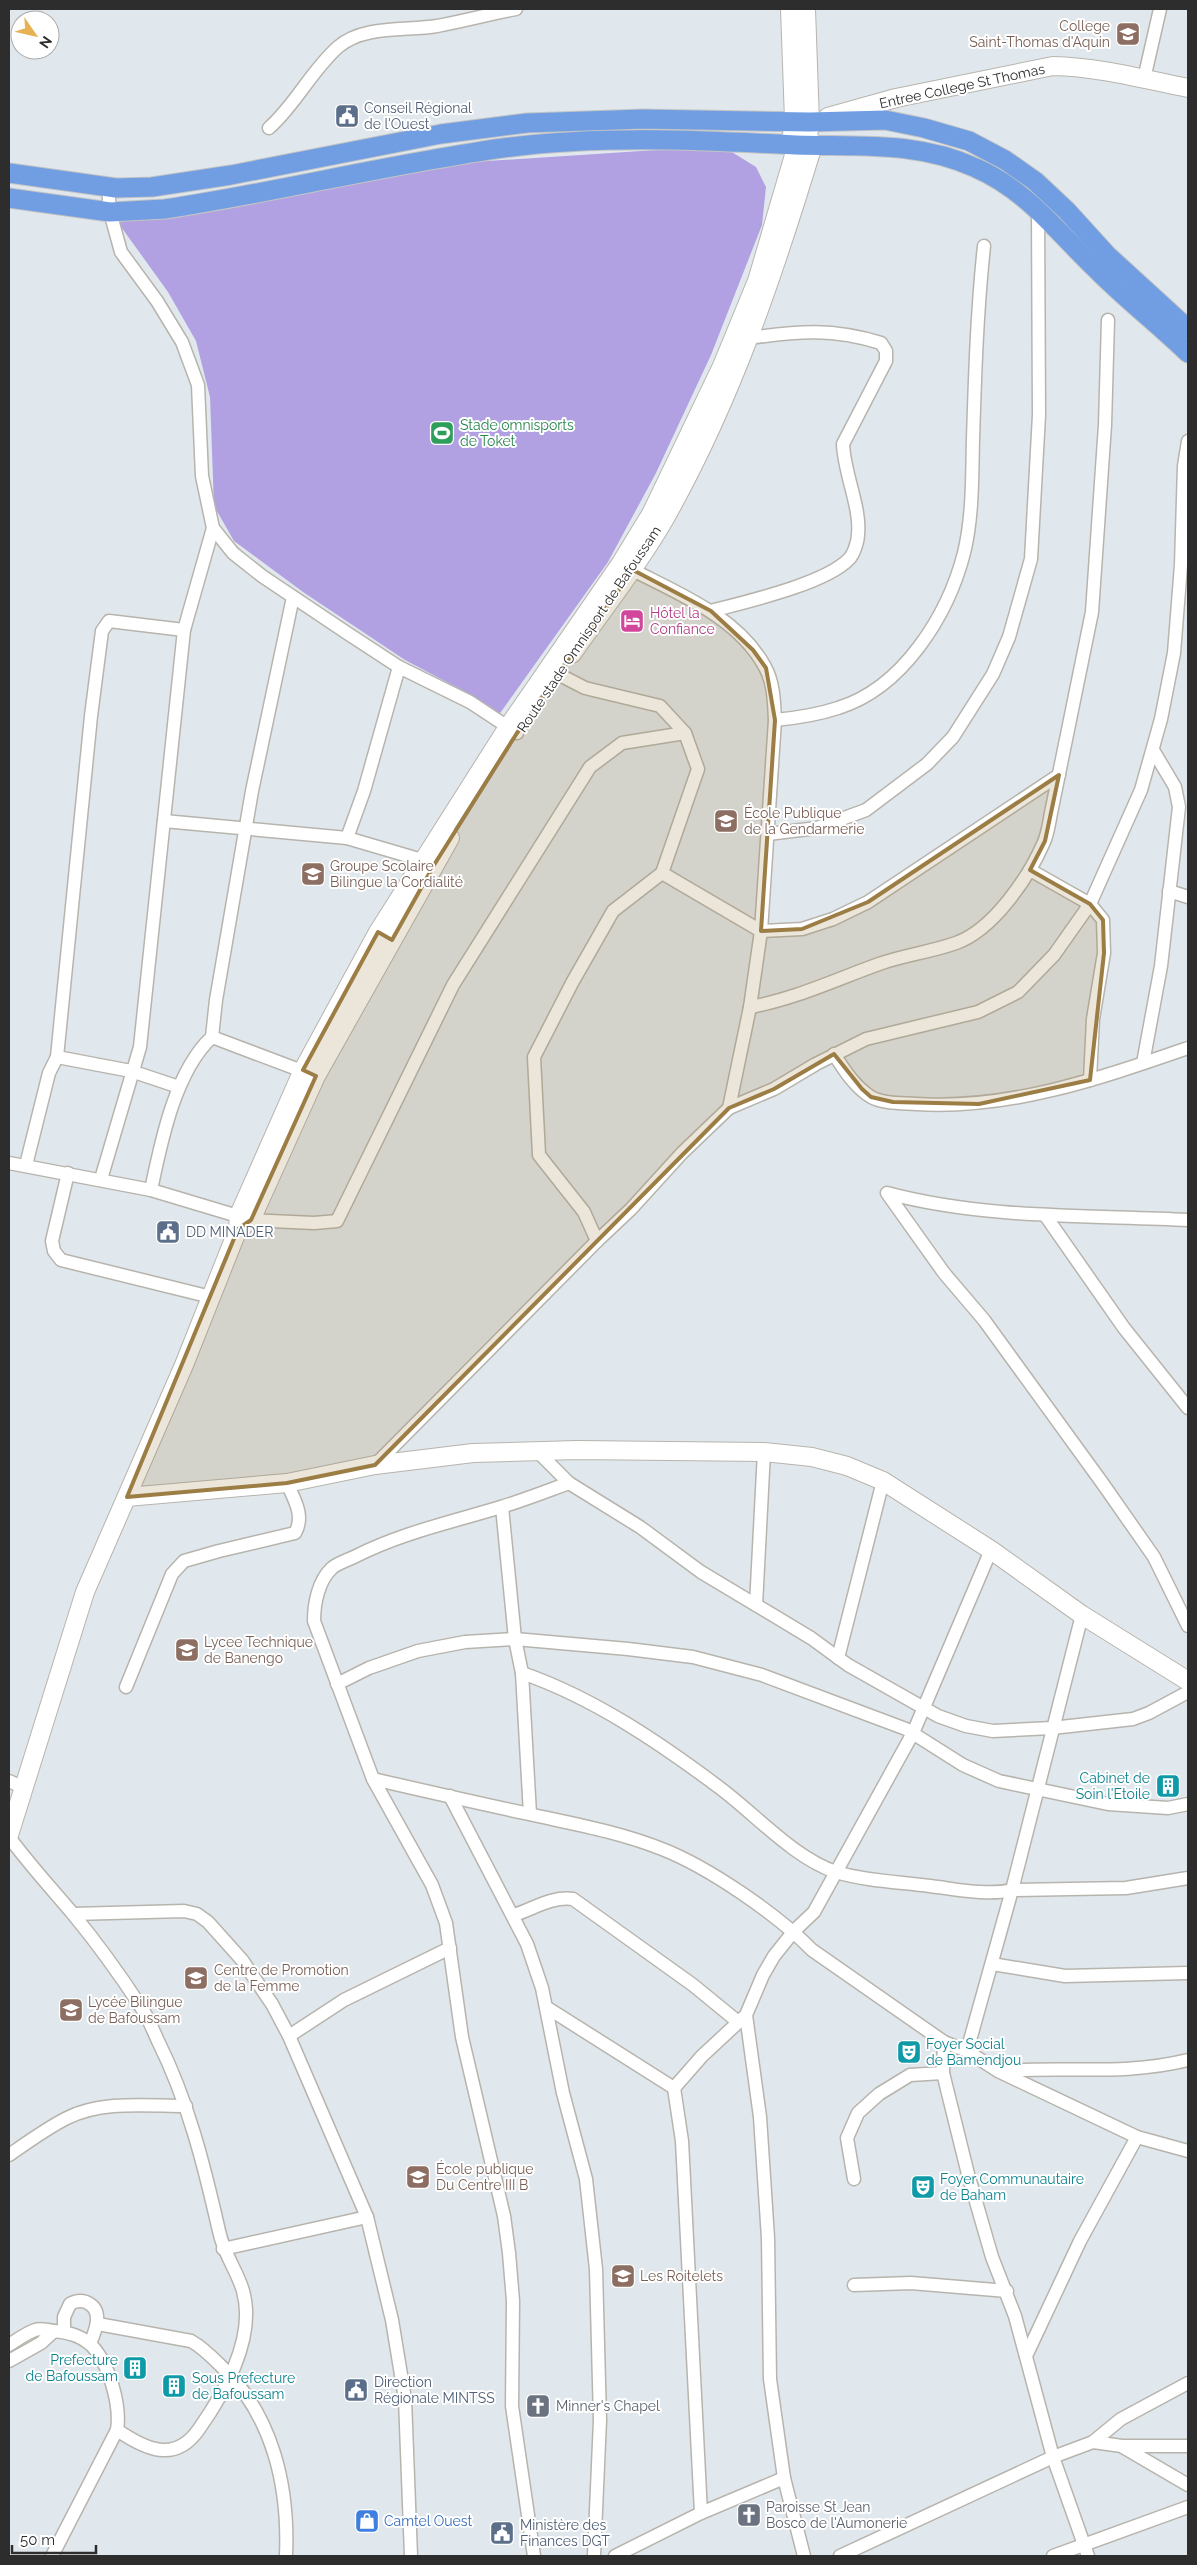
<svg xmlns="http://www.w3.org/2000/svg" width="1197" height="2565" viewBox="0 0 1197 2565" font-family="Raleway,sans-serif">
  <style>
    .pitch { fill: #b2a1e2 }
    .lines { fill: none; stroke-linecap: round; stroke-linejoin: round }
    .street-casing { stroke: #b7b4ad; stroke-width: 15 }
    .secondary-casing { stroke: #b7b4ad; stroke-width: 20 }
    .primary-casing { stroke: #c4c4c4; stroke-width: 21 }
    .street { stroke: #fff; stroke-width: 12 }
    .secondary { stroke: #fff; stroke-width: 18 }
    .primary { stroke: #719ee2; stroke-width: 19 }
    .marked { fill: #9c7d44; fill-opacity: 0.2; stroke: #9c7d44; stroke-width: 4; stroke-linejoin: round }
    .labels { text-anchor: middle; stroke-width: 4; stroke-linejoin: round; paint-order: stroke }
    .education-label { font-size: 14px; fill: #785e54; stroke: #fff; text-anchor: start }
    .street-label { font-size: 14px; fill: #2d2d2d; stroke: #fff }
    .service-label { font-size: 14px; fill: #4e5e75; stroke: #fff; text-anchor: start }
    .leisure-label { font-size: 14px; fill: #27864d; stroke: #fff; text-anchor: start }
    .hotel-label { font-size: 14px; fill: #b23c85; stroke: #fff; text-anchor: start }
    .culture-label { font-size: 14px; fill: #0d838f; stroke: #fff; text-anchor: start }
    .worship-label { font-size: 14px; fill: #5b616d; stroke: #fff; text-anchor: start }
    .shop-label { font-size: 14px; fill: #366cbe; stroke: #fff; text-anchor: start }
  </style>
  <rect width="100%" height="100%" fill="#e1e8ed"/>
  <path class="pitch" d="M687 148 727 149 756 167 766 187 762 225 711 355 656 473 608 562 498 716 473 696 405 660 303 592 234 541 214 506 210 397 196 341 168 292 114 217 400 171 472 162Z"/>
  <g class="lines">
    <defs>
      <g id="street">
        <path d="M1144 79 1160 9"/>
        <path d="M269 128C296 104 311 71 338 47 363 25 406 31 437 26 464 21 490 14 516 9"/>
        <path d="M108 187 110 212 121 252 157 301 182 342 198 385 202 476 213 528 233 553 262 576 347 633 399 667 470 702 517 733"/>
        <path d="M711 611C745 602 825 584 849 559 854 554 858 541 858 534 861 508 844 473 843 444L886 361V351L881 343C833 328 798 331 750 338"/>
        <path d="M558 674 585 688 660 706 685 733 698 769 662 873 761 931 802 929 833 919 868 902 1059 775"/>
        <path d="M775 720C796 718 817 715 838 708 903 688 948 615 964 553 973 516 972 476 973 439 975 375 977 311 984 246"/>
        <path d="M164 821 347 838 422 860"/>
        <path d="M768 834 817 828 866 810 927 764 953 737 993 674 1009 637 1031 559 1039 415 1038 210"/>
        <path d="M347 838 364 791 399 667"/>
        <path d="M1030 870 1090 904 1103 920 1104 953 1093 1019 1090 1080"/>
        <path d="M1169 891 1188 897"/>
        <path d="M750 1007C795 999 837 979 879 964 904 955 931 952 956 943 993 930 1029 877 1044 842 1048 833 1049 823 1051 813L1092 612 1105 425 1108 320"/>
        <path d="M212 1037 310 1074"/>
        <path d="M834 1054C844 1070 855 1087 871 1097 884 1104 902 1103 916 1104 1010 1110 1101 1078 1188 1048"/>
        <path d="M57 1057 131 1071 179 1087"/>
        <path d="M1143 1063 1161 966 1179 807 1175 787 1153 750"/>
        <path d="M729 1108 774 1089 816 1064 866 1039 978 1012 1018 992 1054 955 1090 904 1141 790 1161 719 1174 653 1181 565 1184 466 1188 441"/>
        <path d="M9 1163 151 1190 251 1220 314 1223 337 1221 453 985 590 767 622 743 685 733"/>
        <path d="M26 1165 49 1073 57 1057 91 716 102 631 109 621 184 630"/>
        <path d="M68 1173 52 1241 54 1251 61 1260 211 1297"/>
        <path d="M101 1179 140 1047 184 630 213 528"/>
        <path d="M151 1190C161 1142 175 1071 212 1037L216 1000 252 791 293 597"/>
        <path d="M1045 1215 1124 1328 1188 1408"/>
        <path d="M1188 1220C1088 1215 984 1219 887 1193L944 1273 984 1320 1103 1484 1154 1557 1188 1626"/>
        <path d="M597 1241 584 1212 539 1155 534 1057 572 983 613 911 662 873"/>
        <path d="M537 1451 569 1483 640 1527 701 1572 811 1638 848 1665 938 1716 966 1726 993 1731 1052 1728 1133 1719 1149 1713 1188 1692"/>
        <path d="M375 1465 597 1241 631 1209 682 1153 729 1108 750 1007 761 931 775 720C774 703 774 683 765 667 737 615 674 592 625 566"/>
        <path d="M502 1507 515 1639 522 1673 530 1814"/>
        <path d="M756 1605 764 1452"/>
        <path d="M838 1658 883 1481"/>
        <path d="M522 1673C594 1698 660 1743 720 1788 756 1815 794 1858 836 1872 865 1881 900 1882 930 1886 956 1889 986 1896 1012 1890L1126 1888 1188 1878"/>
        <path d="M337 1684 369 1668 418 1651 465 1642 515 1639 628 1649 693 1657 762 1675 906 1729 963 1765 999 1781 1108 1804 1168 1808 1188 1804"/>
        <path d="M126 1687 172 1574 184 1561 219 1551 295 1533C305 1516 294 1499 287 1483"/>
        <path d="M373 1779C425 1791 477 1803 529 1814 574 1824 619 1832 662 1849 708 1867 777 1914 812 1950L944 2042 967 2051 998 2071 1137 2137 1188 2151"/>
        <path d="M9 1781 22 1787"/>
        <path d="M450 1796 527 1944 542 1988 563 2093 586 2179 596 2269 600 2420 594 2556"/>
        <path d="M9 1837C29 1864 51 1888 73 1914 97 1943 120 1975 141 2007 148 2017 153 2030 158 2041 188 2101 204 2165 219 2231 224 2255 237 2270 243 2291 256 2337 225 2392 199 2429 175 2464 145 2449 117 2430"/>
        <path d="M73 1914 184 1911 197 1914 208 1922 242 1960 272 2004 289 2036 367 2217 392 2320 405 2399 411 2556"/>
        <path d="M514 1915C533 1909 552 1896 573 1899L693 1985 737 2021"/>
        <path d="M992 1964 1065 1976 1188 1973"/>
        <path d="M546 2007 674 2088 682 2141 701 2513"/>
        <path d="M289 2036 344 2000 450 1948"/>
        <path d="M944 2042 943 2073 968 2174 992 2257 1015 2316 1053 2457 1088 2556"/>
        <path d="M967 2051 1012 1890 1082 1615"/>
        <path d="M1002 2071C1067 2066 1123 2076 1188 2060"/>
        <path d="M674 2088 702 2056 744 2017"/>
        <path d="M9 2155C28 2142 47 2128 67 2118 102 2100 148 2106 186 2106"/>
        <path d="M854 2179 847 2138 858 2113 879 2094 910 2075 943 2073"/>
        <path d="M223 2249 367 2217"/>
        <path d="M854 2285 911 2283 1007 2291"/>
        <path d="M98 2324 191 2341C202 2347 211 2356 220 2365 273 2415 289 2486 286 2556"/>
        <path d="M64 2332V2317L70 2304C75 2301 80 2300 86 2302 105 2310 95 2331 90 2344"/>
        <path d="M9 2345C17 2340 26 2333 35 2330 40 2328 49 2330 54 2331 66 2332 81 2336 90 2344 109 2362 121 2405 117 2430L52 2556"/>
        <path d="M1026 2356 1080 2241 1137 2137"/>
        <path d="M9 2361 41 2343 54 2331"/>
        <path d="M1093 2442 1122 2446H1188"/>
        <path d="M1123 2447 1188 2485"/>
        <path d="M534 2556 512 2406 513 2301 509 2253 504 2216 462 2037 446 1923 432 1885 373 1779 314 1621C314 1604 318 1581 332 1568 338 1563 348 1560 356 1556 401 1533 452 1522 501 1507 524 1500 547 1491 569 1483"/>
        <path d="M615 2556 701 2513 784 2478"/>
        <path d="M804 2556 784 2478 770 2379 768 2238 760 2117 746 2015 763 1975 774 1956 794 1931 814 1912 913 1733 991 1550"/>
        <path d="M840 2556 1053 2457 1093 2442 1121 2419 1188 2383"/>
        <path d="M1053 2556 1188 2507"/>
      </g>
      <g id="secondary">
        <path d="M828 117 896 98 1053 66C1099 67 1143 79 1188 88"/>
        <path d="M572 654C603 609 637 567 664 520 731 402 774 274 813 145L808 136 810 122 806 9"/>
        <path d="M238 1229 251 1220 316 1076 450 838"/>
        <path d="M127 1497 287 1483 375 1465 473 1453 577 1450 764 1452 812 1457 847 1466 883 1481 991 1550 1082 1615 1188 1681"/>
        <path d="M9 1835 85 1592 184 1365 238 1229 239 1215 303 1070 378 932 508 727 621 563 651 514 722 366 757 281 797 145 792 135 794 120 790 9"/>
      </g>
      <g id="primary">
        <path d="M9 173 116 188 152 187 231 175 441 134 527 123 643 119 810 122 885 120 924 128 969 141 1005 160 1035 181 1067 211 1107 255 1188 329"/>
        <path d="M9 198 110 212 165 209C278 192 389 164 503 148 600 135 699 140 796 145 858 147 918 141 976 168 1027 190 1059 234 1098 271 1127 300 1159 325 1188 353"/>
      </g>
    </defs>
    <use href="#street" class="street-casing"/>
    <use href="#secondary" class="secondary-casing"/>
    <use href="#primary" class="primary-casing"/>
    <use href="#street" class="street"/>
    <use href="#secondary" class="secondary"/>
    <use href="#primary" class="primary"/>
  </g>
  <path class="marked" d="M633 570 711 611 753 650 766 668 775 720 761 931 802 929 868 902 1059 775 1045 841 1030 870 1090 904 1103 920 1104 953 1090 1080 979 1104 893 1102 871 1097 862 1089 834 1054 774 1089 729 1108 375 1465 287 1483 127 1497 238 1229 251 1220 316 1076 303 1070 378 932 392 940 434 865 517 733Z"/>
  <defs>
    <symbol id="school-square" viewBox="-11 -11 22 22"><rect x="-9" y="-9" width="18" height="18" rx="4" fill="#8d6e63" stroke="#fff"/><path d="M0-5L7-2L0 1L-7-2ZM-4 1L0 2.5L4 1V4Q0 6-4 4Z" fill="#fff"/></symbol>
    <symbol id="civic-square" viewBox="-11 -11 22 22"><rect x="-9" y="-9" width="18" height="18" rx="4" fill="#5c6f8a" stroke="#fff"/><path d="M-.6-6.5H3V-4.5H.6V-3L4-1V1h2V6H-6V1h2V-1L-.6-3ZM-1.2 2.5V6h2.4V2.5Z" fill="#fff"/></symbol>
    <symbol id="stadium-square" viewBox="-11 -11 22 22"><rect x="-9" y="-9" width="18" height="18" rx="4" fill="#2e9e5b" stroke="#fff"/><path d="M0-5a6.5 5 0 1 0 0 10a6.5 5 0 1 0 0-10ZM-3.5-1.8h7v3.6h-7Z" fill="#fff"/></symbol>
    <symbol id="hotel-square" viewBox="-11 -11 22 22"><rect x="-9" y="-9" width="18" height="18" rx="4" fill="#d1479c" stroke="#fff"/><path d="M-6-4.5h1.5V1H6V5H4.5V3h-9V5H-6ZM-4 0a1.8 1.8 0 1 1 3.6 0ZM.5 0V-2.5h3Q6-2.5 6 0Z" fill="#fff"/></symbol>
    <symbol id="building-square" viewBox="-11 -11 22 22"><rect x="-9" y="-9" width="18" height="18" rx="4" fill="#0f9aa8" stroke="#fff"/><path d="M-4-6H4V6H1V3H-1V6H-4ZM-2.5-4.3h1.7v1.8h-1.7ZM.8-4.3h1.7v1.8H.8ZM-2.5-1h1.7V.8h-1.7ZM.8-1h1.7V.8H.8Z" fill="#fff"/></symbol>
    <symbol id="theatre-square" viewBox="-11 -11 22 22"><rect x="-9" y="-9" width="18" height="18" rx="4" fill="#0f9aa8" stroke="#fff"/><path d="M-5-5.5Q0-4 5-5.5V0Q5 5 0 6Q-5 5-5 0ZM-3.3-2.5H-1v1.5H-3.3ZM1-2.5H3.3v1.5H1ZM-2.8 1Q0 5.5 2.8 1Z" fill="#fff"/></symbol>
    <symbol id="church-square" viewBox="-11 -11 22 22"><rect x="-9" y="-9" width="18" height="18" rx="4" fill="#6b7280" stroke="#fff"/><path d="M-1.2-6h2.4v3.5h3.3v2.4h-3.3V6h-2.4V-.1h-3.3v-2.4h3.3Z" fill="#fff"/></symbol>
    <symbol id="shop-square" viewBox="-11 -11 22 22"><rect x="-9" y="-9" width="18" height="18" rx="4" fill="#3f7fe0" stroke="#fff"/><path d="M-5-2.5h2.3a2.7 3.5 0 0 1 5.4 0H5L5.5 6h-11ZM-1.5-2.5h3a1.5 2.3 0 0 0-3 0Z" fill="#fff"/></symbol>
  </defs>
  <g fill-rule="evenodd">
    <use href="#school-square" x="1114" y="20" width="28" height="28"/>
    <use href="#civic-square" x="333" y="102" width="28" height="28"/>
    <use href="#stadium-square" x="428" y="419" width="28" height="28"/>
    <use href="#hotel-square" x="618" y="607" width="28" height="28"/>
    <use href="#school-square" x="712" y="807" width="28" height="28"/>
    <use href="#school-square" x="299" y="860" width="28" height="28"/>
    <use href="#civic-square" x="154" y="1218" width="28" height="28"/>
    <use href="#school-square" x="173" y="1636" width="28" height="28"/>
    <use href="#building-square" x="1154" y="1772" width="28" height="28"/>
    <use href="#school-square" x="182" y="1964" width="28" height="28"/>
    <use href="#school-square" x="57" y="1996" width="28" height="28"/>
    <use href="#theatre-square" x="895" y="2038" width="28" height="28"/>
    <use href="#school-square" x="404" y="2163" width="28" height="28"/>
    <use href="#theatre-square" x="909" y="2173" width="28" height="28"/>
    <use href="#school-square" x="609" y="2262" width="28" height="28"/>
    <use href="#building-square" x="121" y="2354" width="28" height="28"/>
    <use href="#building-square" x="160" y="2372" width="28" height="28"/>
    <use href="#civic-square" x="342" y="2376" width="28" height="28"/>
    <use href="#church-square" x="524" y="2392" width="28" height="28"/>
    <use href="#church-square" x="735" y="2501" width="28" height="28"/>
    <use href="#shop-square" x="353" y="2507" width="28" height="28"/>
    <use href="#civic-square" x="488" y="2519" width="28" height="28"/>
  </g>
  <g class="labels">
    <g class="education-label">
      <text x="1110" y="31" text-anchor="end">College<tspan x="1110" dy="16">Saint-Thomas d'Aquin</tspan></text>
      <text x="744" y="818">École Publique<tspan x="744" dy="16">de la Gendarmerie</tspan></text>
      <text x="330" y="871">Groupe Scolaire<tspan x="330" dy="16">Bilingue la Cordialité</tspan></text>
      <text x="204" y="1647">Lycee Technique<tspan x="204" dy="16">de Banengo</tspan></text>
      <text x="214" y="1975">Centre de Promotion<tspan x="214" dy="16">de la Femme</tspan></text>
      <text x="88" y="2007">Lycée Bilingue<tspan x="88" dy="16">de Bafoussam</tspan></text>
      <text x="436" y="2174">École publique<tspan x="436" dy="16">Du Centre III B</tspan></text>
      <text x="640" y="2281">Les Roitelets</text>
    </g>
    <g class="street-label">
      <text transform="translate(962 86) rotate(-12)" y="5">Entree College St Thomas</text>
      <text transform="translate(589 629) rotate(-56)" y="5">Route stade Omnisport de Bafoussam</text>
    </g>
    <g class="service-label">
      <text x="364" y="113">Conseil Régional<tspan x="364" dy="16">de l'Ouest</tspan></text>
      <text x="186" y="1237">DD MINADER</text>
      <text x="374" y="2387">Direction<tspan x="374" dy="16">Régionale MINTSS</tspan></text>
      <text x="520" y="2530">Ministère des<tspan x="520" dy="16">Finances DGT</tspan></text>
    </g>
    <g class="leisure-label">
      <text x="460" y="430">Stade omnisports<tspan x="460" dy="16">de Toket</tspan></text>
    </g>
    <g class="hotel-label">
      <text x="650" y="618">Hôtel la<tspan x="650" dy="16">Confiance</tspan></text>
    </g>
    <g class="culture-label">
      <text x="1150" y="1783" text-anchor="end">Cabinet de<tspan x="1150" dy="16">Soin l'Etoile</tspan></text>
      <text x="926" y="2049">Foyer Social<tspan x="926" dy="16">de Bamendjou</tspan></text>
      <text x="940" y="2184">Foyer Communautaire<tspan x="940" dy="16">de Baham</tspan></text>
      <text x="118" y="2365" text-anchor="end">Prefecture<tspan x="118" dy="16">de Bafoussam</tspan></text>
      <text x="192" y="2383">Sous Prefecture<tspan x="192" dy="16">de Bafoussam</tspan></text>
    </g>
    <g class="worship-label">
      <text x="556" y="2411">Minner's Chapel</text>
      <text x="766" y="2512">Paroisse St Jean<tspan x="766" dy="16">Bosco de l'Aumonerie</tspan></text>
    </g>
    <g class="shop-label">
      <text x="384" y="2526">Camtel Ouest</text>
    </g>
  </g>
  <rect width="1197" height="2565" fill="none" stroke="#2d2d2d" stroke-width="20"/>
  <g transform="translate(35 35) rotate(124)"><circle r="24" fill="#ffffff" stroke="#ababab"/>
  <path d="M0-4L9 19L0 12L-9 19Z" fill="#e6b254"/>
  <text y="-8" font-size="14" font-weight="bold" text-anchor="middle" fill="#2d2d2d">N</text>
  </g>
  <path d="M12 2545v8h84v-8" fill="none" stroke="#2d2d2d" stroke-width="2.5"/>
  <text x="20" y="2545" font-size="15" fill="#2d2d2d" stroke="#ffffff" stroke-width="4" paint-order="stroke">50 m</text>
</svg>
